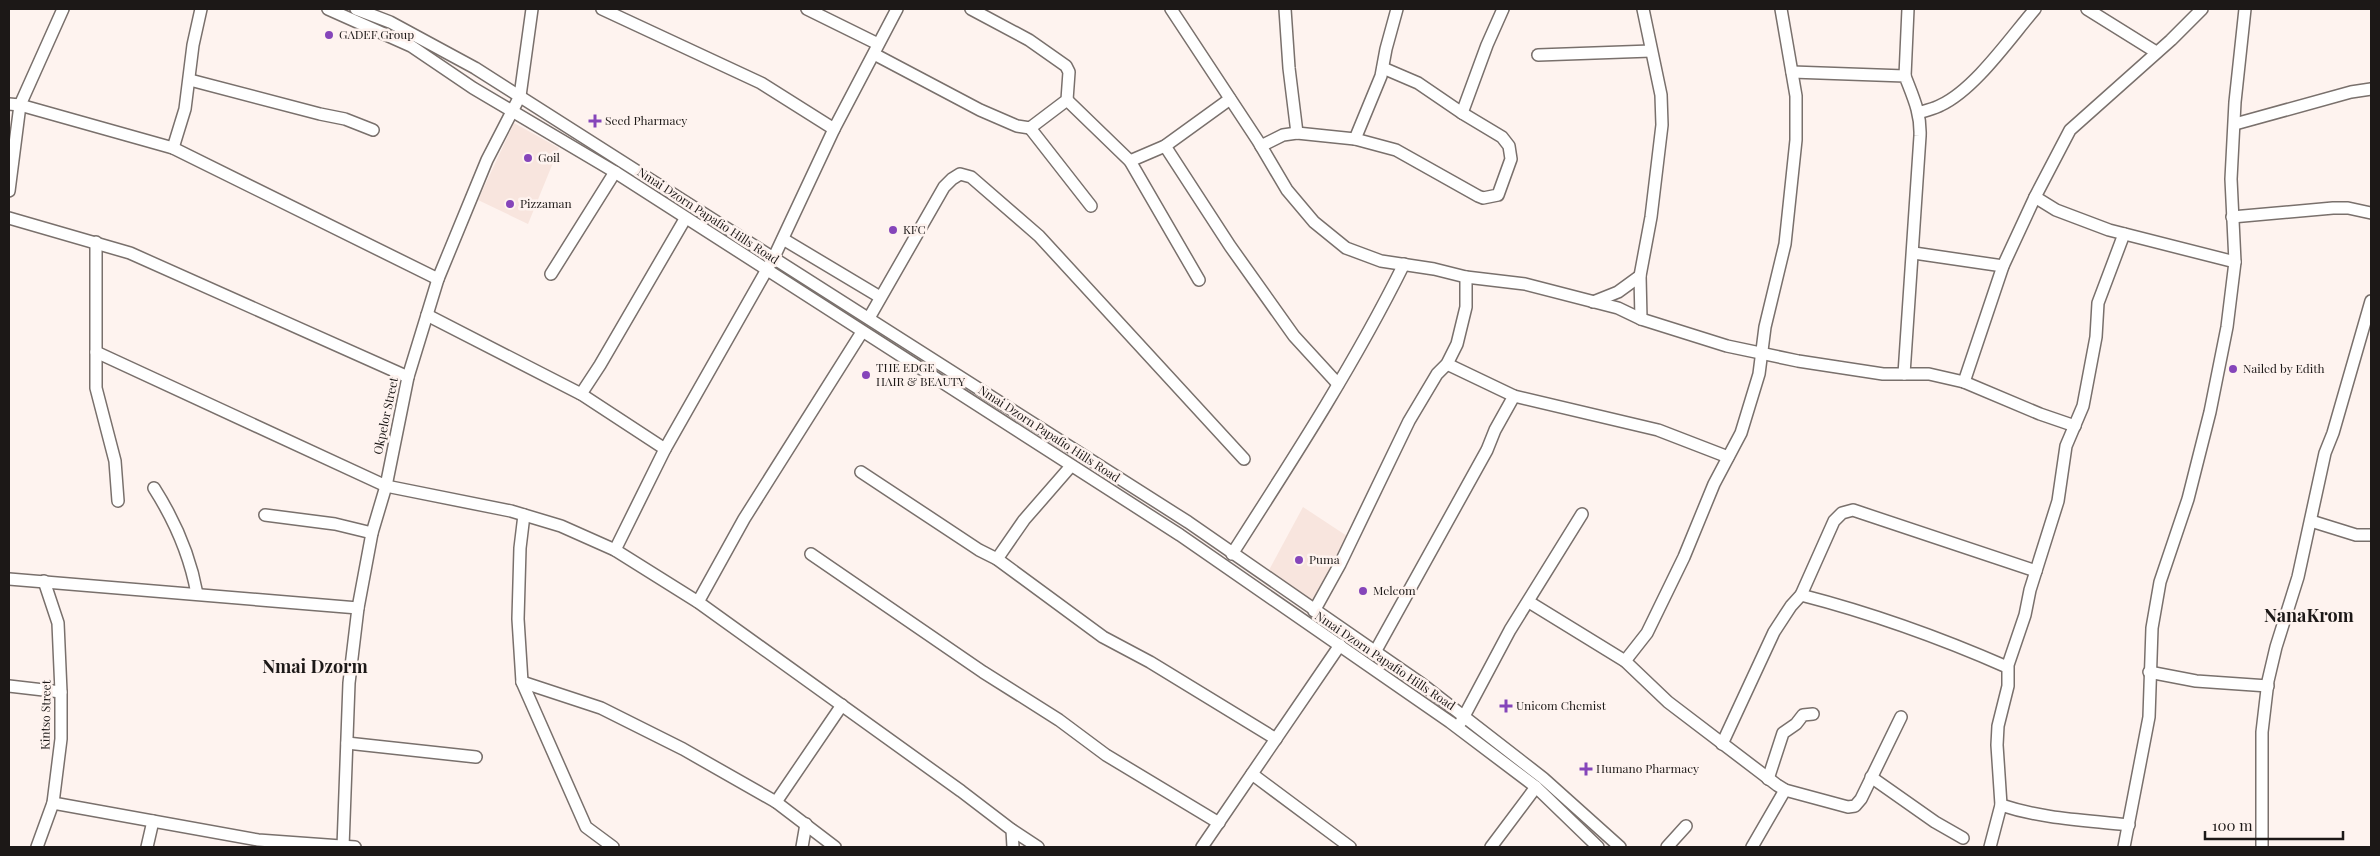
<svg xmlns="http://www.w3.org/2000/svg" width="2380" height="856" viewBox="0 0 2380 856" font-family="'Playfair Display',serif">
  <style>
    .built { fill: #f8e5de }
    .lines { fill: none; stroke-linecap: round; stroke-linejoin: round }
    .minor-casing { stroke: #79706c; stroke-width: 14 }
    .minor { stroke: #fff; stroke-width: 11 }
    .poi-dot { fill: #8545ba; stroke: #fef3ef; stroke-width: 2 }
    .labels { text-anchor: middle; stroke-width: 5; stroke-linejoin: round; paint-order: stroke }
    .poi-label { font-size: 12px; fill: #1c1817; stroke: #fef3ef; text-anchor: start }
    .street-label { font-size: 12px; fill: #1c1817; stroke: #fef3ef }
    .district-label { font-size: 18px; font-weight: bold; fill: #1c1817; stroke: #fef3ef }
  </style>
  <rect width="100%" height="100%" fill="#fef3ef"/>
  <g class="built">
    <path d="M514 123 559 148 528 224 478 200Z"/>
    <path d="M1303 507 1347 536 1311 603 1268 572Z"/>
  </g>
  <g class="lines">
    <defs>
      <g id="minor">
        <path d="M328 9 411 46 473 88 615 172 1180 535 1450 722 1536 787 1598 847"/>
        <path d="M356 9 390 22 475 68 1188 522 1422 684 1543 778 1620 847"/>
        <path d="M602 9 761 83 834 129"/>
        <path d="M807 9 878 44"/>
        <path d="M1171 9 1258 141 1287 190 1314 222 1346 248 1381 261 1434 269 1466 277 1525 284 1618 308 1641 319 1727 346 1798 361 1883 374H1929L1964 382 2040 414 2075 426"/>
        <path d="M1285 9 1289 68 1297 133"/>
        <path d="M2087 9 2156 52"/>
        <path d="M2202 9 2171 40 2070 130 2035 197 2056 210 2109 230 2235 262"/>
        <path d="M874 54 980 110 1017 126 1030 128 1067 100 1069 72 1066 66 1029 40 971 9"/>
        <path d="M1538 55 1651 51"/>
        <path d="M1792 72 1905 76C1913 97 1921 113 1920 136L1904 374"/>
        <path d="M1905 76 1908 9"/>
        <path d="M190 80 320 114 345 119 373 130"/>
        <path d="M1067 100 1130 161 1199 280"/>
        <path d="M9 104 20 105 173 148 438 279"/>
        <path d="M1462 113 1487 45 1503 9"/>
        <path d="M1919 113C1926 110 1934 109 1941 105 1975 89 2010 38 2035 9"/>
        <path d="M2235 124 2351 92 2371 89"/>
        <path d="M1030 128 1091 206"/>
        <path d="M1355 139 1381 76 1386 49 1397 9"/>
        <path d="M1165 146 1230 246 1294 336 1338 384"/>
        <path d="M1261 146 1283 135 1297 133 1355 139 1396 150 1478 196 1483 198 1498 195 1511 159 1509 146 1502 137 1462 113 1418 83 1383 68"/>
        <path d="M173 148 185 109 193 45 201 9"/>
        <path d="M1130 161 1165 146 1230 99"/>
        <path d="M9 191 20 105 63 9"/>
        <path d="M2232 217 2333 208H2348L2371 213"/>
        <path d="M9 218 130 253 408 377"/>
        <path d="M783 239 880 297"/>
        <path d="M96 242V388L115 461 118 501"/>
        <path d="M1914 253 2003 266"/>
        <path d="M551 274 615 172"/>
        <path d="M1593 302 1618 292 1640 276"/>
        <path d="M427 315 581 394 665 449"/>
        <path d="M869 318 944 187 952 179 960 174 971 177 1039 236 1244 459"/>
        <path d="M1641 319 1640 276 1651 217 1662 125 1661 95 1643 9"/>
        <path d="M96 352 386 486 511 511 561 526 615 550 698 602 961 791 1012 830 1013 847"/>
        <path d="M1447 364 1514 396 1658 430 1728 457"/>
        <path d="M1964 382 2003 266 2035 197"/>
        <path d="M581 394 600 365 685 219"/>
        <path d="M861 472 979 550 997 559 1103 637 1150 662 1276 739"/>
        <path d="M154 488C175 521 190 555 197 594"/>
        <path d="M265 515 335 524 372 533"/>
        <path d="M524 515 520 548 518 619 522 682 586 827 613 847"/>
        <path d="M2311 521 2356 535H2371"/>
        <path d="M615 550 665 449 774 257 834 129 897 9"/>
        <path d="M811 554 983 672 1059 720 1106 755 1219 823"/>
        <path d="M1232 554C1293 459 1354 365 1404 264"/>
        <path d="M997 559 1024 520 1071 466"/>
        <path d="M9 579 358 608"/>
        <path d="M1801 595C1871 613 1941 638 2007 667"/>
        <path d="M698 602 744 519 862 332"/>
        <path d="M1529 602 1625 661 1668 702 1777 785 1785 790 1848 807 1855 806 1861 799 1901 717"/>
        <path d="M1314 611 1340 564 1409 421 1437 374 1447 364 1457 344 1466 307V277"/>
        <path d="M1375 652 1487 450 1495 430 1514 396"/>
        <path d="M1625 661 1647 633 1684 557 1714 484 1741 433 1759 374 1765 327 1785 244 1796 140V96L1781 9"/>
        <path d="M2149 672 2196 681 2268 686"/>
        <path d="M522 682 601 708 683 749 776 802 835 847"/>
        <path d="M9 686 61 692"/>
        <path d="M1461 722 1510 630 1582 514"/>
        <path d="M347 743 476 757"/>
        <path d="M1722 744 1774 632 1791 606 1801 595 1834 521 1842 513 1853 510 2036 571"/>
        <path d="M1252 774 1350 847"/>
        <path d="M1871 777 1935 822 1963 838"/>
        <path d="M1768 779 1783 733 1796 724 1803 715 1813 714"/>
        <path d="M776 802 842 705"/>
        <path d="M53 803 258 840 355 847"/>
        <path d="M2001 805C2043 819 2085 820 2129 825"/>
        <path d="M1012 830 1038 847"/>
        <path d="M37 847 53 803 61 739V692L58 623 44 581"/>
        <path d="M147 847 153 821"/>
        <path d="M343 847 349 683 358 608 372 533 386 486 408 377 438 279 487 160 520 96 532 9"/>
        <path d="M802 847 806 824"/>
        <path d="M1202 847 1340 645"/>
        <path d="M1491 847 1536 787"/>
        <path d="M1667 847 1686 826"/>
        <path d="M1752 847 1785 790"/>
        <path d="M1990 847 2001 805 1997 745 1998 726 2008 686V665L2025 615 2030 590 2058 501 2066 446 2083 406 2096 337 2098 303 2124 234"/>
        <path d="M2124 847 2149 717 2152 628 2160 582 2188 499 2210 412 2227 327 2235 262 2231 179 2235 102 2245 9"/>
        <path d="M2262 847V732L2268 681 2276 647 2298 577 2325 453 2333 433 2371 301"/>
      </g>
    </defs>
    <use href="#minor" class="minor-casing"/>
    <use href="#minor" class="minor"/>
  </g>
  <g class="poi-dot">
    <circle cx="329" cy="35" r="5"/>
    <path d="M592.5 113.5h5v5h5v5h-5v5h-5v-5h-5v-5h5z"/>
    <circle cx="528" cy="158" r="5"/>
    <circle cx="510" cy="204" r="5"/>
    <circle cx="893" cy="230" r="5"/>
    <circle cx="2233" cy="369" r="5"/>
    <circle cx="866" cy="375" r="5"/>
    <circle cx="1299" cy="560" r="5"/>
    <circle cx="1363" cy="591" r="5"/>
    <path d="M1503.5 698.5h5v5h5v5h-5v5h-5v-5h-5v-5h5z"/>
    <path d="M1583.5 761.5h5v5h5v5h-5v5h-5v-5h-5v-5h5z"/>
  </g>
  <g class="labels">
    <g class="poi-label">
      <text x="339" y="39">GADEF Group</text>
      <text x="605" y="125">Seed Pharmacy</text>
      <text x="538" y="162">Goil</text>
      <text x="520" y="208">Pizzaman</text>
      <text x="903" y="234">KFC</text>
      <text x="876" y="372">THE EDGE<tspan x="876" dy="14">HAIR &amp; BEAUTY</tspan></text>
      <text x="2243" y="373">Nailed by Edith</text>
      <text x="1309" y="564">Puma</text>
      <text x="1373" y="595">Melcom</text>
      <text x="1516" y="710">Unicom Chemist</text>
      <text x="1596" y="773">Humano Pharmacy</text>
    </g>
    <g class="street-label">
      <text transform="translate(708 216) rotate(33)" y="4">Nmai Dzorn Papafio Hills Road</text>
      <text transform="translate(386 416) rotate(-78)" y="4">Okpelor Street</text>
      <text transform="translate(1049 434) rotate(33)" y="4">Nmai Dzorn Papafio Hills Road</text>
      <text transform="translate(1385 661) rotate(34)" y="4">Nmai Dzorn Papafio Hills Road</text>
      <text transform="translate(46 715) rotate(-89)" y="4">Kintso Street</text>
    </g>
    <g class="district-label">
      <text x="2309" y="622">NanaKrom</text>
      <text x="315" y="673">Nmai Dzorm</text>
    </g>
  </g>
  <rect width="2380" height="856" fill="none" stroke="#1c1817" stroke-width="20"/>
  <path d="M2205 831v8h138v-8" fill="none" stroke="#1c1817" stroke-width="2.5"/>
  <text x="2212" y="831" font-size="15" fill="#1c1817" stroke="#fef3ef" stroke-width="4" paint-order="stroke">100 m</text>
</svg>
